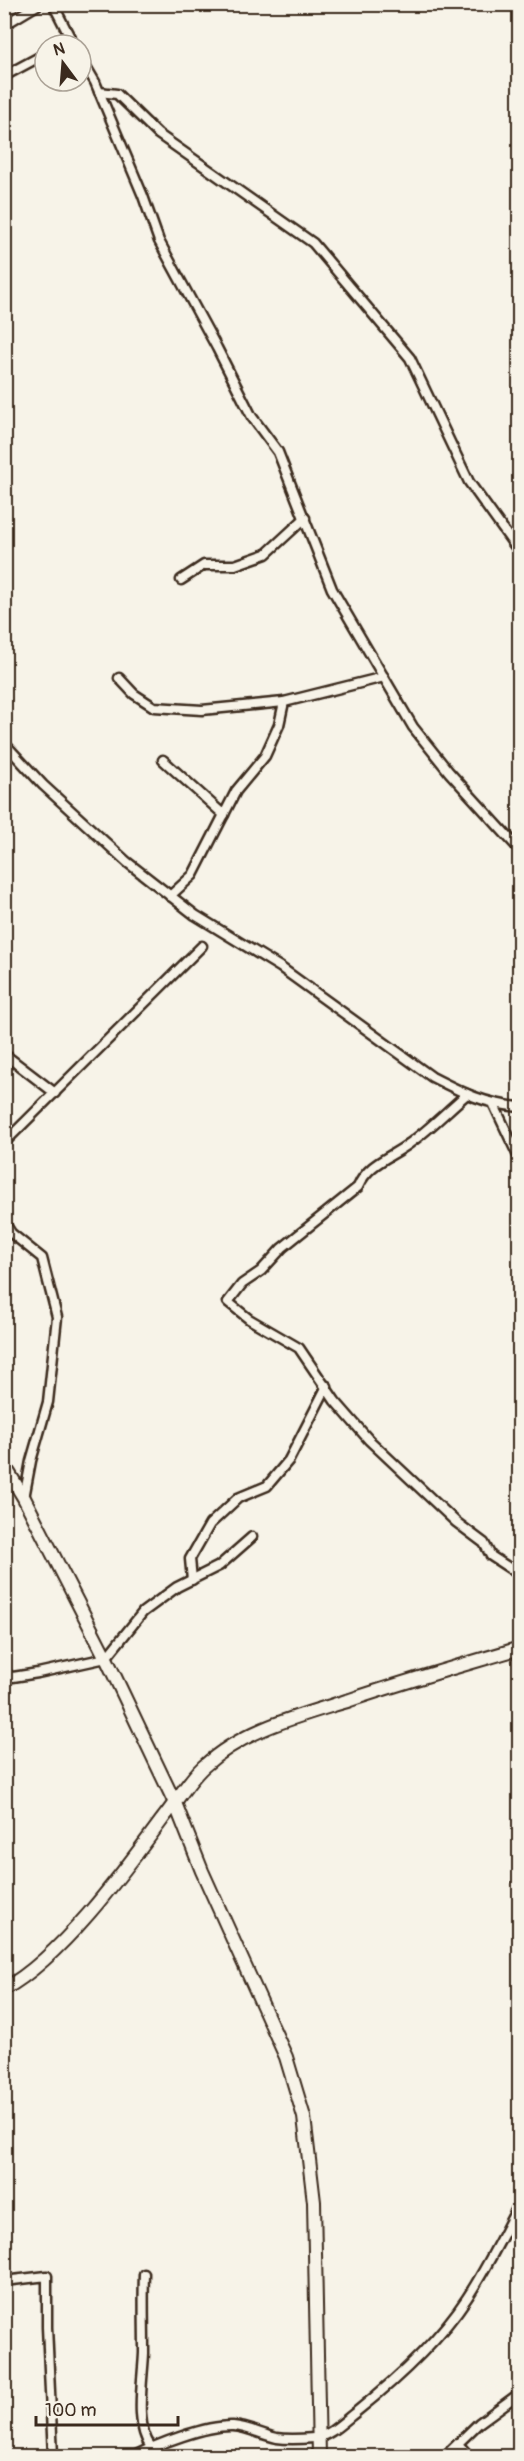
<svg xmlns="http://www.w3.org/2000/svg" width="524" height="2461" viewBox="0 0 524 2461" font-family="Pangolin,sans-serif">
  <style>
    .lines { fill: none; stroke-linecap: round; stroke-linejoin: round }
    .street-casing { stroke: #3b2a1e; stroke-width: 13 }
    .secondary-casing { stroke: #3b2a1e; stroke-width: 16 }
    .street { stroke: #f7f3e8; stroke-width: 8 }
    .secondary { stroke: #f7f3e8; stroke-width: 12 }
  </style>
  <rect width="100%" height="100%" fill="#f7f3e8"/>
  <filter id="ink" filterUnits="userSpaceOnUse"><feTurbulence type="fractalNoise" baseFrequency=".0167" numOctaves="2"/><feDisplacementMap in="SourceGraphic" scale="12" xChannelSelector="R" yChannelSelector="G"/><feConvolveMatrix kernelMatrix="1 2 1 2 8 2 1 2 1" color-interpolation-filters="sRGB"/></filter>
  <g filter="url(#ink)">
    <g class="lines">
      <defs>
        <g id="street">
          <path d="M53 4 74 45"/>
          <path d="M4 25 39 4"/>
          <path d="M61 45 71 39"/>
          <path d="M81 58 95 82 143 196 159 241 217 348 252 417 278 452 332 589 413 727 449 772 520 850"/>
          <path d="M4 76 45 54"/>
          <path d="M99 92 117 94 158 134 313 243 410 358 469 482 520 553"/>
          <path d="M181 580 204 565H235L266 554 305 518"/>
          <path d="M119 678 134 694 154 707 202 710 284 702"/>
          <path d="M4 743 43 785 127 862 195 915 280 967 432 1077C463 1093 485 1104 520 1107"/>
          <path d="M163 760 224 815"/>
          <path d="M170 896 193 875 236 791 265 756 279 725 284 702 384 677"/>
          <path d="M4 1054 55 1093"/>
          <path d="M467 1094C448 1110 430 1129 410 1143 390 1158 368 1163 358 1187L282 1248 261 1271 242 1284 228 1302 249 1319 299 1348 335 1401 369 1440 456 1522 484 1543 491 1556 520 1575"/>
          <path d="M494 1105 520 1160"/>
          <path d="M4 1143 202 946"/>
          <path d="M4 1222 11 1233 42 1258 57 1317 48 1402 31 1461 24 1498"/>
          <path d="M192 1580 190 1559 210 1524 238 1498 267 1486 289 1460 327 1386"/>
          <path d="M4 1674 13 1677 38 1673 106 1658 143 1612 177 1587 219 1566 252 1537"/>
          <path d="M144 2274C143 2300 144 2326 144 2353 143 2380 134 2425 151 2447"/>
          <path d="M4 2281 47 2276V2327L53 2456"/>
          <path d="M458 2444 469 2456"/>
          <path d="M134 2456C158 2444 206 2425 233 2426 249 2427 262 2435 277 2438 289 2440 302 2439 314 2438 329 2437 344 2421 356 2412 396 2380 438 2342 467 2298 487 2268 503 2234 520 2203"/>
          <path d="M445 2456 479 2423 520 2393"/>
        </g>
        <g id="secondary">
          <path d="M4 1465 24 1498 106 1658 175 1803 202 1871 286 2057 304 2117 314 2202 319 2456"/>
          <path d="M4 1989C61 1958 125 1870 164 1817 177 1801 188 1781 203 1767 244 1729 299 1716 350 1700 406 1681 463 1665 520 1648"/>
        </g>
      </defs>
      <use href="#street" class="street-casing"/>
      <use href="#secondary" class="secondary-casing"/>
      <use href="#street" class="street"/>
      <use href="#secondary" class="secondary"/>
    </g>
  </g>
  <rect width="524" height="2461" fill="none" stroke="#f7f3e8" stroke-width="24"/>
  <rect x="12" y="12" width="500" height="2437" fill="none" stroke="#3b2a1e" stroke-width="2" filter="url(#ink)"/>
  <g transform="translate(63 63) rotate(344)"><circle r="28" fill="#f7f3e8" stroke="#aca397" stroke-width="1.5"/>
  <path d="M0-4.5L10 22L0 15L-10 22Z" fill="#3b2a1e"/>
  <text y="-9" font-size="16" font-weight="bold" text-anchor="middle" fill="#3b2a1e">N</text>
  </g>
  <path d="M36 2416v9h142v-9" fill="none" stroke="#3b2a1e" stroke-width="3"/>
  <text x="45" y="2416" font-size="18" fill="#3b2a1e" stroke="#f7f3e8" stroke-width="4.5" paint-order="stroke">100 m</text>
</svg>
